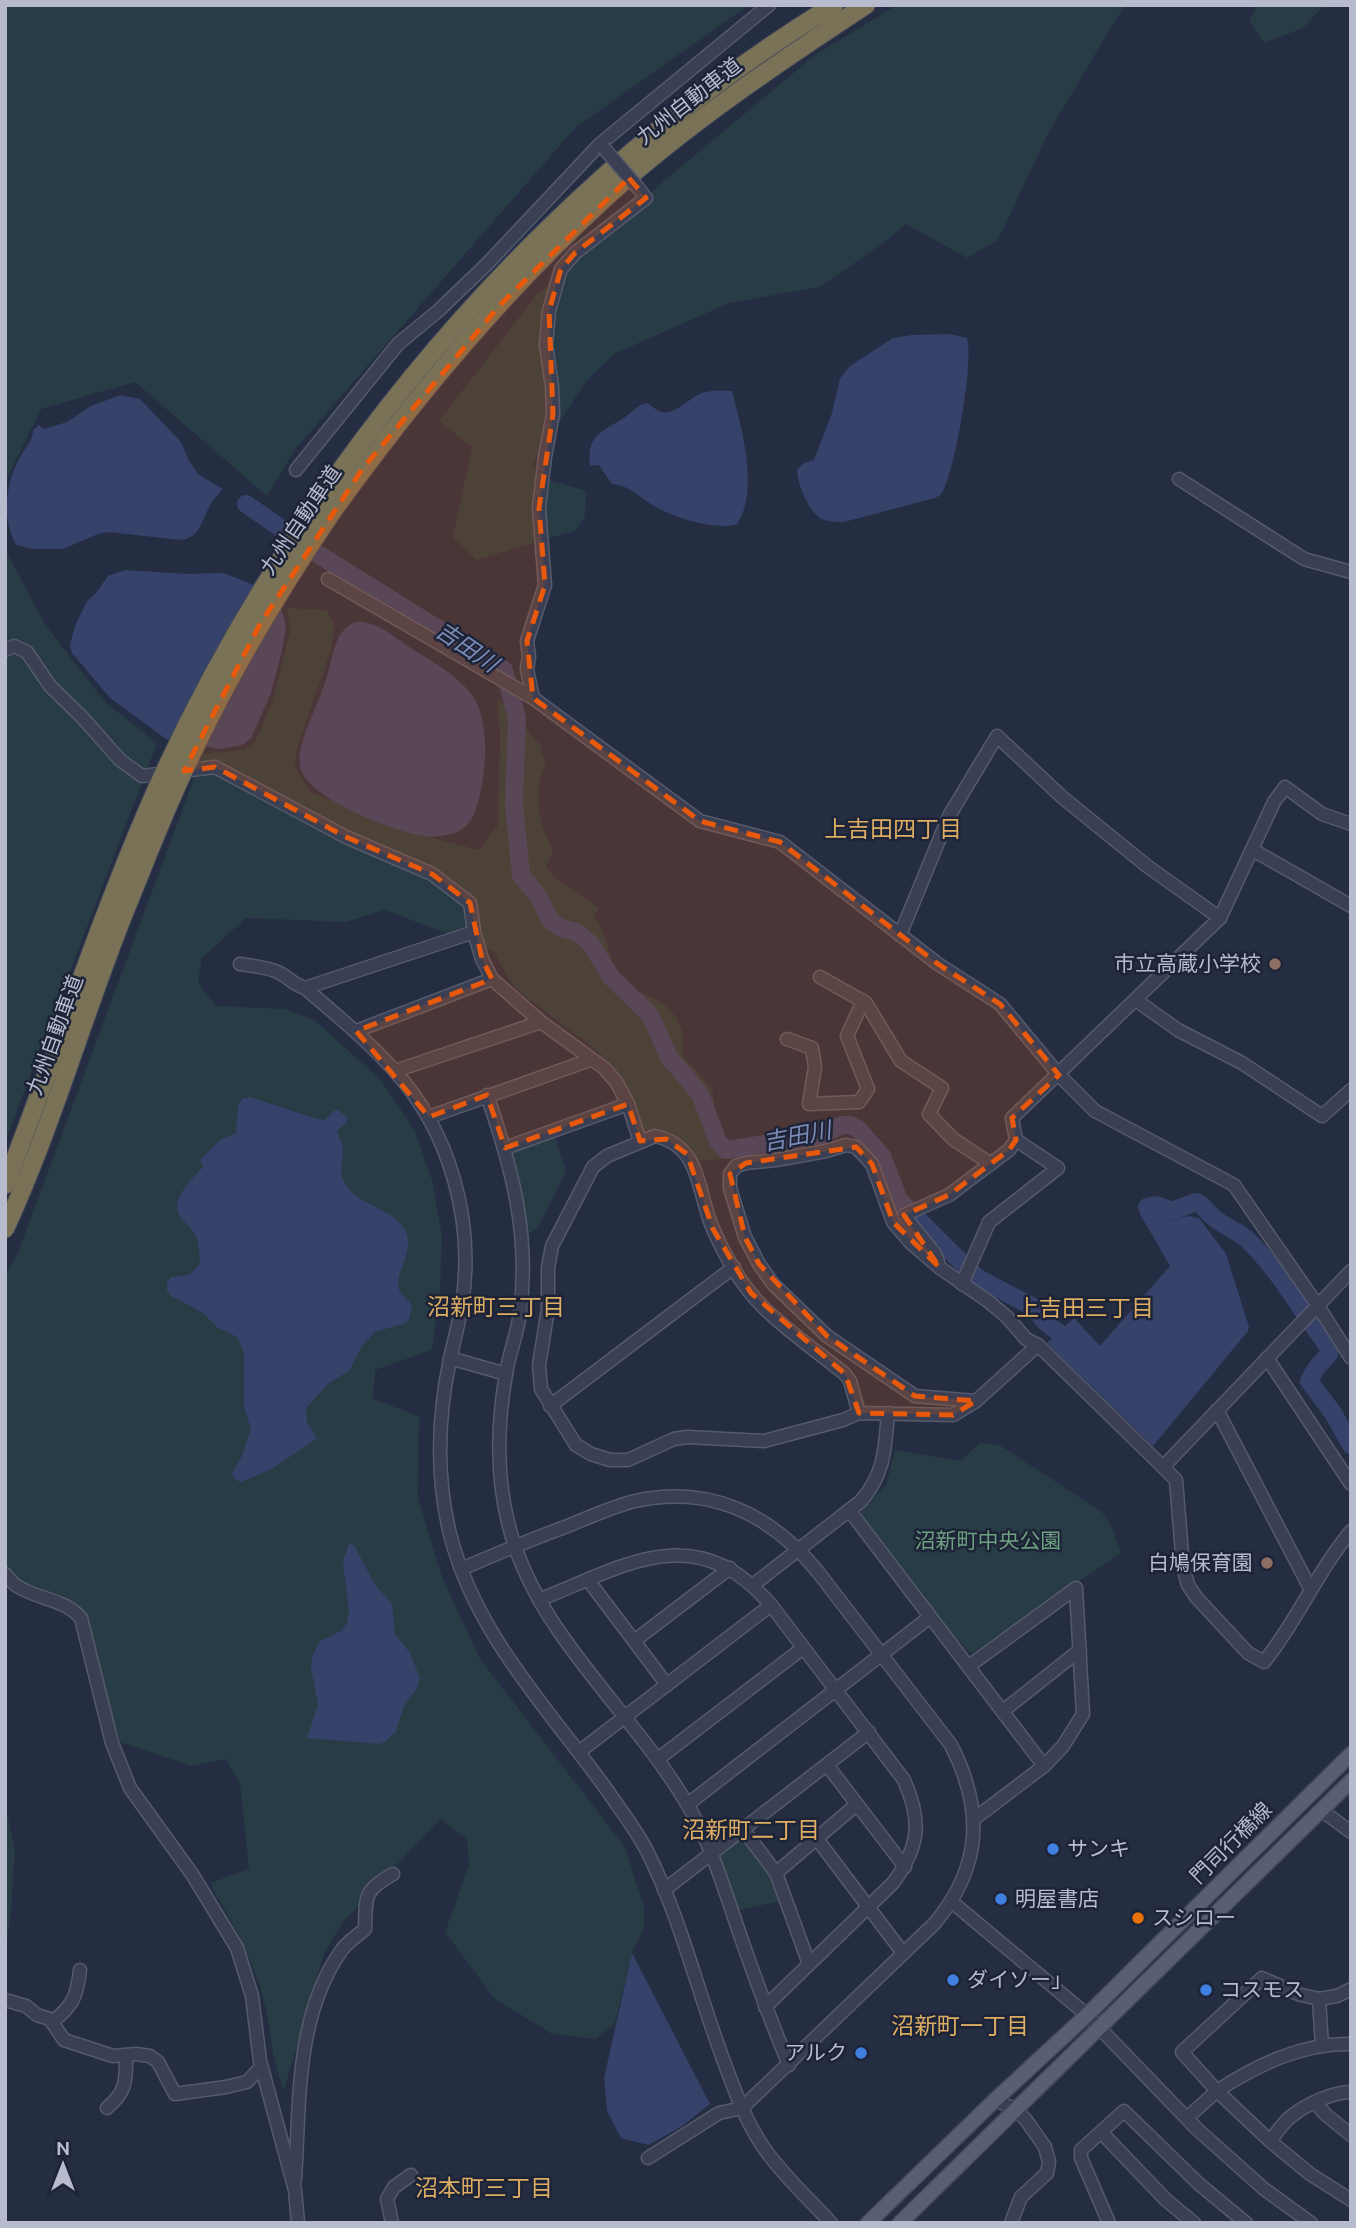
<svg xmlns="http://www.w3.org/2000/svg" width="1356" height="2228" viewBox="0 0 1356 2228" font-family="Ubuntu,'Noto Sans JP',sans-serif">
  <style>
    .green { fill: #273c44 }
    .water { fill: #364269 }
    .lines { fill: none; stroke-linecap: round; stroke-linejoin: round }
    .river { stroke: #364269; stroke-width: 18 }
    .minor-casing { stroke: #555a6d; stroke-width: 15 }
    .major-casing { stroke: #43485c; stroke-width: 17 }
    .highway-casing { stroke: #41475a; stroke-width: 20 }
    .minor { stroke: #3a3f53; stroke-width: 12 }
    .major { stroke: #585e73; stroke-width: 14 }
    .highway { stroke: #797256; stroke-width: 18 }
    .minor-bridge-casing { stroke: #555a6d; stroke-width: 15; stroke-linecap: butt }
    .highway-bridge-casing { stroke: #41475a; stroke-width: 20; stroke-linecap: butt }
    .minor-bridge { stroke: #3a3f53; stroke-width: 12 }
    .highway-bridge { stroke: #797256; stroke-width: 18 }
    .marked { fill: #e8590c; fill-opacity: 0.2; stroke: #e8590c; stroke-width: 5; stroke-dasharray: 14 9; stroke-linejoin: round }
    .education-dot { fill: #8d6e63; stroke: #1e2438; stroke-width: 2.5 }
    .shop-dot { fill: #3f7fe0; stroke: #1e2438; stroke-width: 2.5 }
    .food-dot { fill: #e8710a; stroke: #1e2438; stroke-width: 2.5 }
    .labels { text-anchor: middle; stroke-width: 5; stroke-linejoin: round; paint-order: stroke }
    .street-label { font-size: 21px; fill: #b7bbcd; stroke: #1e2438 }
    .poi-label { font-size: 21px; fill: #b7bbcd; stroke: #1e2438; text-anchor: start }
    .park-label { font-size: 21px; fill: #6d9f81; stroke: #1e2438 }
    .water-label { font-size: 23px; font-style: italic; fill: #7c8bb5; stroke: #1e2438 }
    .neighbourhood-label { font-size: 23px; fill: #dcad63; stroke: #1e2438 }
  </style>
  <rect width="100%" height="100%" fill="#252d43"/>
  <g class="green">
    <path d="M5 5H749L575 128 296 448 267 496 135 382 41 409 5 483Z"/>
    <path d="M897 5H1126L1113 24 1048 134 998 240 967 258 906 224 882 244 820 287 729 303 614 354 587 380 532 464 542 478 586 491 585 517 574 531 476 560 453 537 472 447 439 421 535 297 666 179 815 55Z"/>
    <path d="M1257 5H1325L1303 28 1264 43 1249 21Z"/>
    <path d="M5 544 7 553 46 626 105 702 157 743 5 1142Z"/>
    <path d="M287 608 326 610 334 623 332 647 297 748 295 767 310 792 418 834 479 850 498 825 500 735 497 697 541 746V751L546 762C532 795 538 819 553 851L546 867 555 878 599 908 594 918C609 935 606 954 617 972 633 999 669 993 681 1028 684 1036 682 1047 682 1055L712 1089 725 1159 696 1161 663 1134 642 1131 621 1081 600 1053 515 988 493 951 385 910 345 922 246 918 202 958 198 982 216 1006 285 1009 314 1020 379 1078 414 1129 432 1180 442 1235 440 1291 432 1350 375 1370 373 1399 419 1416 418 1498 442 1577 480 1659 625 1847 644 1908V1928L632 1953 615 2023 596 2039 552 2034 494 1998 445 1932 469 1865 467 1839 440 1819 343 1922 324 1953 284 2090C271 2060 272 2032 264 2001 254 1959 230 1920 210 1883L249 1869 240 1784 226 1759 191 1766 120 1742 82 1609 59 1595 21 1581 5 1565V1275L17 1255 203 754 244 750 255 742 272 703 290 632Z"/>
    <path d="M554 1134 566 1171 539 1226 528 1234 519 1186 509 1150Z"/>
    <path d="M981 1442 1001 1446 1102 1512 1111 1525 1121 1553 971 1654 937 1617 857 1515 886 1485 895 1450 960 1461Z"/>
    <path d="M5 1805 15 1848 11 1912 5 1955Z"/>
    <path d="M742 1835 773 1872 780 1901 736 1911 715 1855Z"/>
  </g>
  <g class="water">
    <path d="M949 334 967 338C974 361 955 470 943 491 940 496 939 496 935 498L844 522C836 522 827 522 820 518 808 510 797 483 797 470L804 463 814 460 832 413 840 378 850 366 893 338 912 335Z"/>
    <path d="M732 391C741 427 760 490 737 524 717 531 675 518 656 507 642 500 630 485 612 484L599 465 590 466C586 435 602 432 624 418 633 412 635 406 647 403 652 406 657 411 662 412 676 414 687 400 698 395 707 390 722 390 732 391Z"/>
    <path d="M120 395 140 399 181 442 189 461 199 475 223 489C219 494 215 498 212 502 202 517 202 537 181 540L109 532 98 534 63 549H33L16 545C2 519 5 485 19 459 24 449 33 442 33 430L39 425 44 429 67 422 91 406Z"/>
    <path d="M125 570 187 574 223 573 254 585 281 608 286 625 282 651 271 693 251 738 243 745 220 749 166 739 110 698 72 653 70 645 75 626 87 601 96 593 108 576Z"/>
    <path d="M356 622C375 620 393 636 408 646 428 659 452 672 468 690 491 715 487 767 479 798 476 809 472 824 461 830 454 834 439 837 430 837 400 834 305 799 300 766 296 742 319 704 326 680 333 659 333 630 356 622Z"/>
    <path d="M250 1097 317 1119 325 1120 335 1110H338L347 1117V1122L337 1131C339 1138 344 1145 343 1152 343 1167 337 1174 348 1188 363 1207 393 1208 405 1230 416 1252 394 1271 399 1289 401 1296 409 1299 412 1306L409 1319 406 1323 375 1332 362 1346 349 1371 329 1383 306 1408 307 1422 317 1438 272 1469 241 1482 234 1479 232 1473 242 1456 251 1429 244 1408V1353L237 1337 218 1328 204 1314 189 1305 172 1297 167 1291V1282L171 1277 189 1275 200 1264C199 1255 199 1244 196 1236 192 1227 183 1223 179 1214 170 1199 194 1177 203 1167L200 1160 221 1139 236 1133 238 1105 243 1098Z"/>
    <path d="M1164 1212 1168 1221 1189 1216 1199 1218 1226 1254 1249 1327 1248 1331 1153 1446 1047 1343 1074 1318 1100 1346 1170 1266 1143 1219Z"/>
    <path d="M349 1544 354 1545 375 1585 392 1604 395 1634 410 1653 420 1678 417 1689 405 1703 396 1731 385 1742 379 1744 307 1738 318 1705 311 1668 312 1657 320 1641 341 1631 347 1623 349 1611 343 1562Z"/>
    <path d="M632 1953 710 2104 681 2127 648 2145 621 2138 607 2111 604 2078Z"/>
  </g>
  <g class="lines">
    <g class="river">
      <path d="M246 504 321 556 504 670 517 718 514 804 521 875 538 896 551 921 561 928 576 932 590 943 611 977 650 1015 669 1057 700 1094 718 1142 726 1150 821 1135 842 1125H851L858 1129 882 1156 899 1200 956 1257 978 1278 1033 1307 1045 1322 1077 1347"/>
      <path d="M1169 1233 1150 1214 1147 1207 1156 1205 1172 1211 1196 1202C1204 1205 1206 1211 1212 1216 1222 1226 1237 1230 1248 1240 1281 1273 1302 1312 1329 1348V1354L1317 1367 1309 1381 1333 1413 1351 1445"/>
    </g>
    <defs>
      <g id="minor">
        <path d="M296 470 398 344 438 311 486 265 600 144 769 5"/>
        <path d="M1179 479 1304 559 1351 572"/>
        <path d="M328 579 533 698 700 821 780 842 938 964 1000 1004 1059 1075 1095 1111 1234 1185 1318 1306 1351 1358"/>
        <path d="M5 650 14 646 27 652 50 686 81 716 120 760 142 776 215 767 346 837 432 874 470 903 474 932 482 959 492 979 541 1022 604 1068 617 1083 628 1104 640 1141"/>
        <path d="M533 698 527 669 529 657 527 641 545 585 539 508 545 457 553 414 552 386 546 345 549 311 561 269 575 253 646 198 639 189"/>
        <path d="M1253 850 1351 906"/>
        <path d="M900 935 949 816 997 736 1062 797 1147 866 1220 918"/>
        <path d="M240 964C253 966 268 967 280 973 289 978 294 985 305 988 335 1014 366 1039 393 1069 450 1131 475 1221 462 1304 459 1323 454 1341 450 1359 438 1416 436 1477 450 1534 475 1634 548 1708 607 1790 621 1811 638 1832 649 1855 682 1922 699 1997 726 2067 737 2097 749 2129 769 2155 787 2179 810 2200 831 2223"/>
        <path d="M820 977 866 1003 901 1061 942 1088 929 1114 953 1139 991 1164"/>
        <path d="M305 988 474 932"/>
        <path d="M1137 1001 1178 1030 1242 1063 1322 1116 1351 1090"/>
        <path d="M356 1031 492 979"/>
        <path d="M787 1039 812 1048 815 1067 809 1104 859 1102 868 1089 847 1036 863 1001"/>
        <path d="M395 1071 541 1022"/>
        <path d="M487 1095C512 1168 530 1234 520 1312 518 1333 509 1353 506 1374 496 1431 496 1491 515 1546 546 1641 637 1718 687 1804 710 1842 723 1885 737 1926 753 1973 770 2019 789 2065"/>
        <path d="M429 1117 590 1060"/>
        <path d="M505 1148 628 1104"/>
        <path d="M938 1262 935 1254 904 1215 949 1195 1009 1150 1016 1140 1012 1118 1220 918 1274 802 1285 787 1322 814 1351 824"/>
        <path d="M962 1284 989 1222 1058 1168 1016 1140"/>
        <path d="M450 1358 506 1374"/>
        <path d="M1267 1358 1351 1484"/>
        <path d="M976 1401 915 1396 827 1336 773 1284 759 1264 745 1237 730 1188V1174L736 1166 746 1163 776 1160 826 1151 846 1145 856 1147 872 1164 893 1222 911 1243 940 1268 988 1301 1007 1317 1026 1339 1038 1345"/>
        <path d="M550 1406 734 1267"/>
        <path d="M1217 1410 1310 1588"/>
        <path d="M859 1413 850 1381 845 1374C818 1352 787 1331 762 1306 742 1286 725 1256 713 1229 697 1193 702 1146 655 1136L607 1156 593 1167 552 1246 548 1268V1309L539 1365 541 1389 576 1445 591 1454 610 1460H628L674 1439 687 1437 764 1441 843 1420 859 1413 953 1415 976 1401 1038 1345 1163 1467 1351 1271"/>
        <path d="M1163 1467 1176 1480 1183 1566 1188 1585 1196 1597 1248 1653 1264 1662C1297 1621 1317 1572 1351 1531"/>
        <path d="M849 1510 1044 1766"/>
        <path d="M461 1569C496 1554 530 1540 565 1527 588 1518 611 1507 635 1501 710 1485 771 1514 818 1572L951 1745C984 1810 982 1866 935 1923L742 2108 719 2113 648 2158"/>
        <path d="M5 1574C9 1578 13 1584 17 1586 39 1600 63 1598 81 1618L112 1743 130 1788 192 1874 237 1948 252 1996 260 2061 295 2190 298 2223"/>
        <path d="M588 1580 634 1641"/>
        <path d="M753 1585 861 1501C885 1473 885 1448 888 1413"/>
        <path d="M539 1600C626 1565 696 1518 771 1605L904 1780C922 1821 920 1846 893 1883L765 2007"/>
        <path d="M969 1666 1076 1588 1083 1714 1063 1746 1044 1766 974 1819"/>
        <path d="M667 1685 634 1641 730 1568"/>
        <path d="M1003 1711 1080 1650"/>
        <path d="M579 1752 771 1605"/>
        <path d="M658 1759 803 1648"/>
        <path d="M827 1765 905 1867"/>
        <path d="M688 1804 930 1617"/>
        <path d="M1321 1810 1351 1832"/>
        <path d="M743 1829 776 1873"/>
        <path d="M817 1839 903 1953"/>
        <path d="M664 1890 869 1732"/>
        <path d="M952 1902 1087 2015 1197 2129 1264 2189 1311 2223"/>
        <path d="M809 1964 776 1873 856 1805"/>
        <path d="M1319 1999 1337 1996 1351 1989"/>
        <path d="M5 2000 26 2006 37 2015 50 2019 64 2040 113 2056 136 2054 150 2056 158 2062 175 2094 226 2087 247 2082 261 2067"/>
        <path d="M52 2022C73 2006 77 1996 80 1970"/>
        <path d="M1322 2046 1319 1999 1298 1994 1262 1978 1182 2052 1217 2091C1257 2065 1302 2043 1351 2044"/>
        <path d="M995 2100 1015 2109 1026 2120 1045 2147 1049 2162 1047 2173 1021 2197 1011 2223"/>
        <path d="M1316 2103 1325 2114 1351 2135"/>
        <path d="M107 2108C127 2091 126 2080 126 2056"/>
        <path d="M1188 2117 1217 2091 1270 2141C1277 2132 1284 2121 1293 2115 1307 2104 1333 2092 1351 2092"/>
        <path d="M1101 2132 1166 2200 1194 2223"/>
        <path d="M1270 2141 1310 2174 1351 2200"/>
        <path d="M295 2180C300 2103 295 2017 341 1951 347 1942 357 1936 365 1929 366 1896 363 1891 393 1874"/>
        <path d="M392 2223 387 2199 394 2187 411 2175"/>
        <path d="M1109 2223 1081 2158V2150L1124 2111 1199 2184 1246 2223"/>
      </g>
      <g id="major">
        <path d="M868 2223 995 2100 1087 2015 1351 1754"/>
        <path d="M900 2223 1351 1781"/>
      </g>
      <g id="highway">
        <path d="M317 504C453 306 629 130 834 5"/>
        <path d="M332 512C413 399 503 291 606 197 687 124 776 64 866 5"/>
      </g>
    </defs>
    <use href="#minor" class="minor-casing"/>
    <use href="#major" class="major-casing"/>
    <use href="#highway" class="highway-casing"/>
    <use href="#minor" class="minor"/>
    <use href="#major" class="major"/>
    <use href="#highway" class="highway"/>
    <defs>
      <path id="minor-bridge" d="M603 147 639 189"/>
      <g id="highway-bridge">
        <path d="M5 1185C54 1060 95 932 148 809 194 702 252 600 317 504"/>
        <path d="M5 1229C50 1131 80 1026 119 926 144 864 168 801 198 741 237 661 282 586 332 512"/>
      </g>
    </defs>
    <use href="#minor-bridge" class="minor-bridge-casing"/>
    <use href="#highway-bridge" class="highway-bridge-casing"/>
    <use href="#minor-bridge" class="minor-bridge"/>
    <use href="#highway-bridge" class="highway-bridge"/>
  </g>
  <path class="marked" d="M629 178 646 198 575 253 561 269 549 311 553 414 539 508 545 585 527 641 533 698 700 821 780 842 938 964 1000 1004 1059 1075 1012 1118 1016 1140 1009 1150 949 1195 904 1215 940 1268 893 1222 872 1164 856 1147 746 1163 730 1174 745 1237 759 1264 827 1336 915 1396 976 1401 953 1415 859 1413 845 1374 751 1293 713 1229 687 1154 666 1139 640 1141 628 1104 505 1148 487 1095 429 1117 356 1031 492 979 482 959 470 903 432 874 346 837 215 767 184 771 260 624 363 468 499 306Z"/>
  <g class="education-dot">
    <circle cx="1275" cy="964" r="7"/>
    <circle cx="1267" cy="1563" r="7"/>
  </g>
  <g class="shop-dot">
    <circle cx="1053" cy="1849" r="7"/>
    <circle cx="1001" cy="1899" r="7"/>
    <circle cx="953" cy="1980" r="7"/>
    <circle cx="1206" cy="1990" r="7"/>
    <circle cx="861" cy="2053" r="7"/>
  </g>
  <circle class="food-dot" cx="1138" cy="1918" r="7"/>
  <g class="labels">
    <g class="street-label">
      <text transform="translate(689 101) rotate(-38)" y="7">九州自動車道</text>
      <text transform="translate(301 520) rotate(-56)" y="7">九州自動車道</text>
      <text transform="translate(55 1035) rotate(-70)" y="7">九州自動車道</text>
      <text transform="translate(1231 1843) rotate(-45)" y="7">門司行橋線</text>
    </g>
    <g class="poi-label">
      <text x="1261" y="971" text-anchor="end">市立高蔵小学校</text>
      <text x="1253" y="1570" text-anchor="end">白鳩保育園</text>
      <text x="1067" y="1856">サンキ</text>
      <text x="1015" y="1906">明屋書店</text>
      <text x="1152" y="1925">スシロー</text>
      <text x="967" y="1987">ダイソー」</text>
      <text x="1220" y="1997">コスモス</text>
      <text x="847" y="2060" text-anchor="end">アルク</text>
    </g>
    <g class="park-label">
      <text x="988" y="1548">沼新町中央公園</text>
    </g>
    <g class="water-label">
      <text transform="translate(467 647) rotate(34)" y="8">吉田川</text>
      <text transform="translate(797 1136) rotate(-11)" y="8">吉田川</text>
    </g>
    <g class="neighbourhood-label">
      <text x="893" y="837">上吉田四丁目</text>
      <text x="496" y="1315">沼新町三丁目</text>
      <text x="1085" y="1316">上吉田三丁目</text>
      <text x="751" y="1838">沼新町二丁目</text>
      <text x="960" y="2034">沼新町一丁目</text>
      <text x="484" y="2196">沼本町三丁目</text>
    </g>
  </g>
  <rect width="1356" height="2228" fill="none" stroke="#b7bbcd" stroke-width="14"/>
  <g transform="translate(63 2165)" stroke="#1e2438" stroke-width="5" paint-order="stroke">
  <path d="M0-5L12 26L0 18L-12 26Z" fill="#b7bbcd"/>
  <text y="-10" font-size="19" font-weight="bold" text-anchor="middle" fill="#b7bbcd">N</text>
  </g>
</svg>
